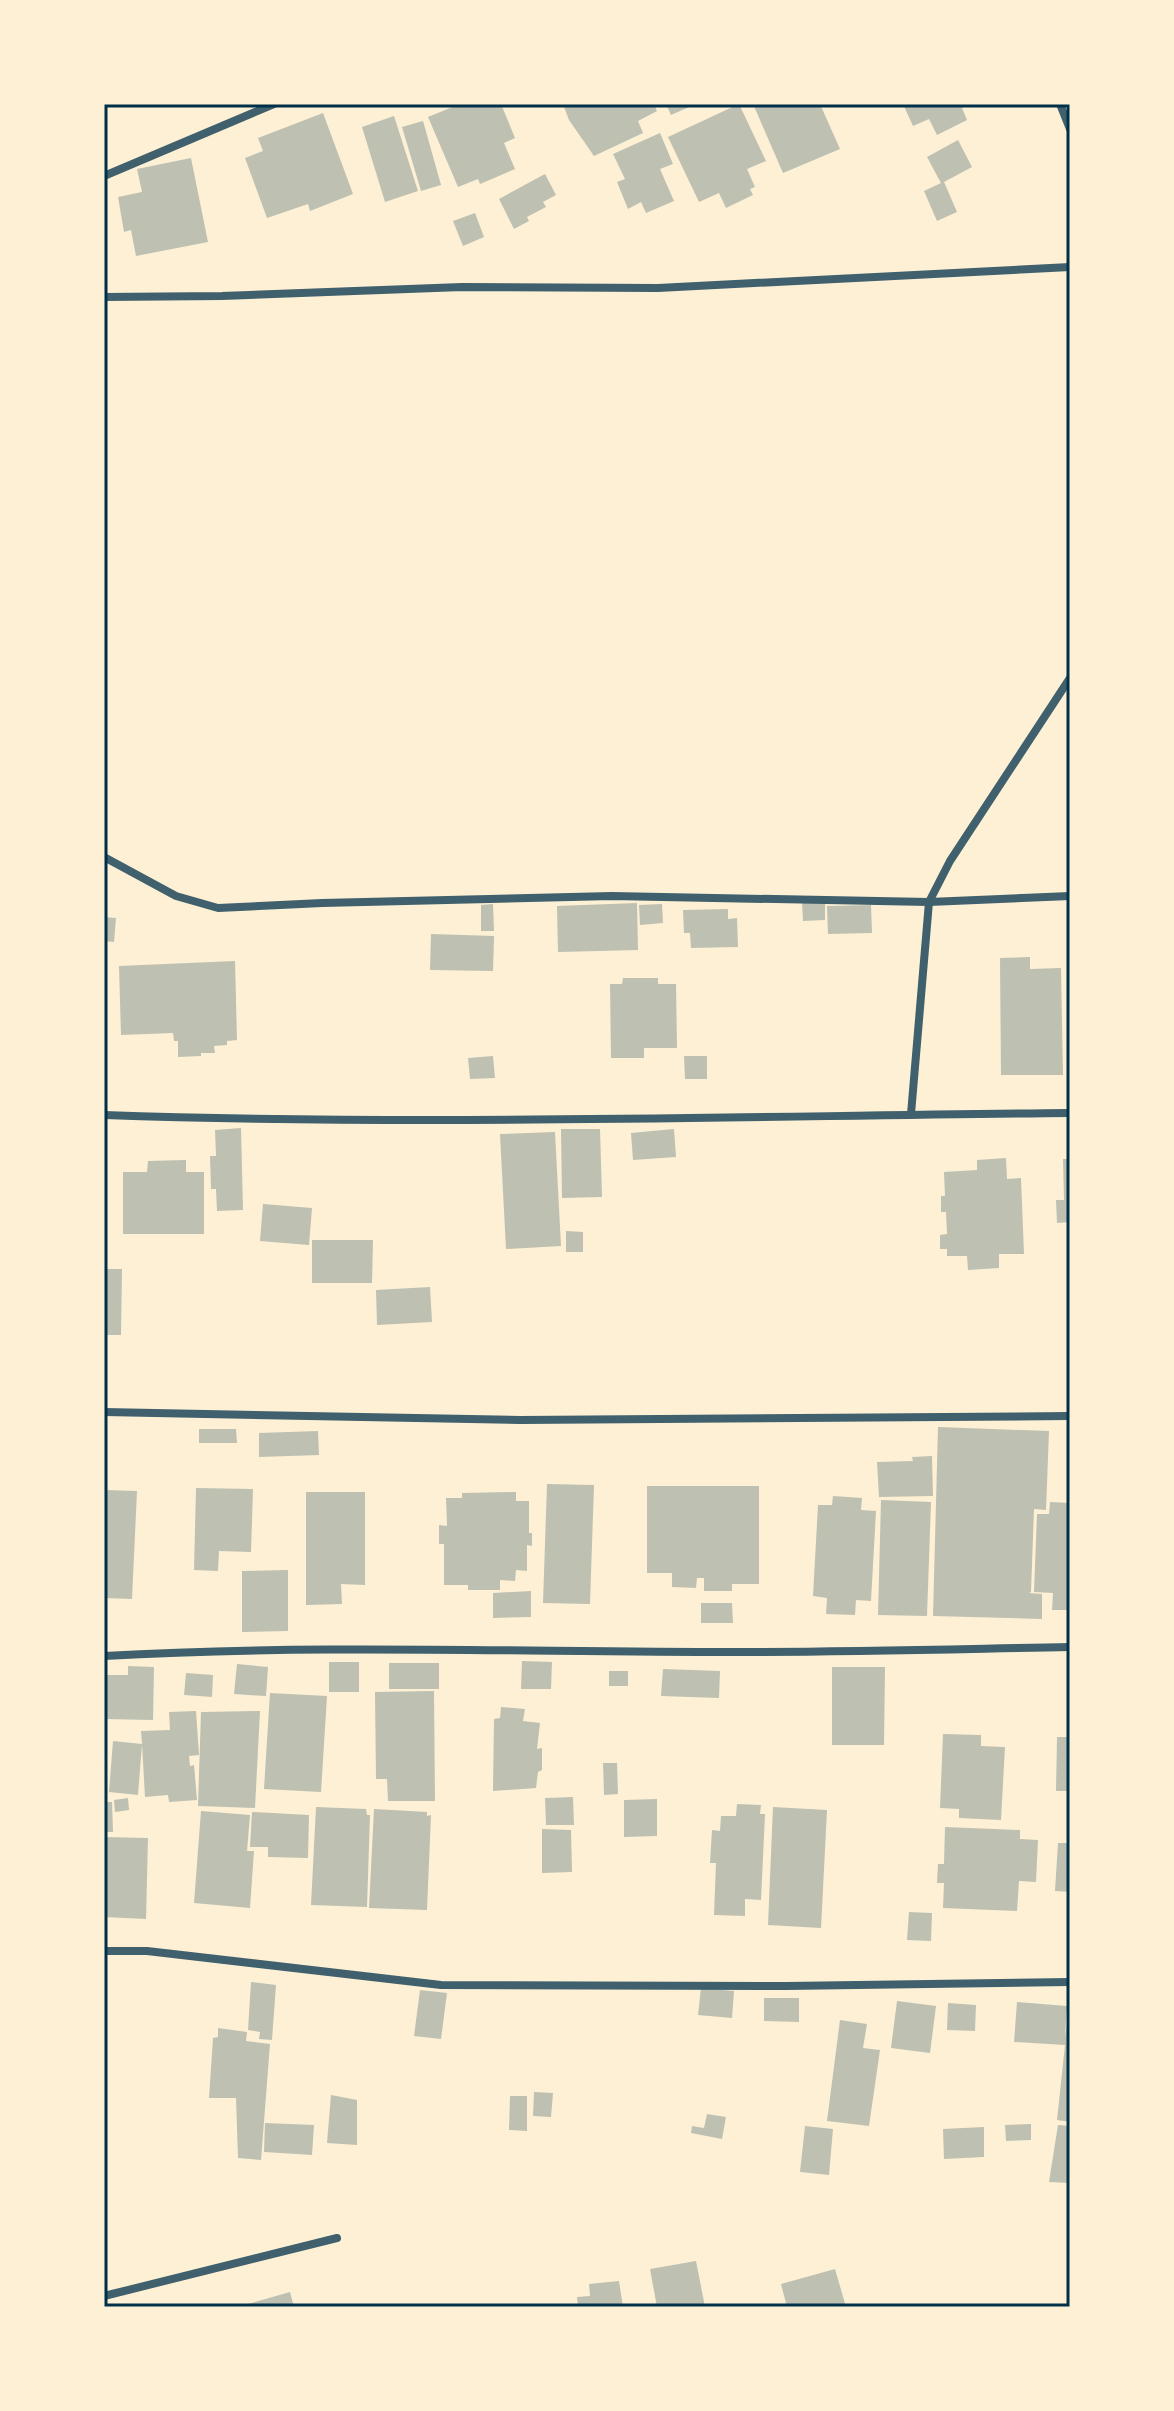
<svg xmlns="http://www.w3.org/2000/svg" width="1174" height="2411" viewBox="0 0 1174 2411" font-family="'Fira Sans Condensed',sans-serif">
  <style>
    .building { fill: #bec0b2 }
    .lines { fill: none; stroke-linecap: round; stroke-linejoin: round }
    .minor { stroke: #3f606c; stroke-width: 8 }
    .neatline { fill: none; stroke: #003049; stroke-width: 3 }
  </style>
  <rect width="100%" height="100%" fill="#fdf0d5"/>
  <g class="building">
    <path d="M460 104H501L515 138 504 143 515 169 480 184 478 179 458 187 428 117Z"/>
    <path d="M563 104H654L657 111 638 121 643 133 594 156 569 120Z"/>
    <path d="M666 104H696L671 115Z"/>
    <path d="M739 104 766 161 747 169 755 187 750 189 753 195 726 208 719 193 699 202 668 137Z"/>
    <path d="M753 104H820L840 149 783 173Z"/>
    <path d="M903 104H970L962 108 967 120 937 135 929 119 913 126Z"/>
    <path d="M323 113 353 194 310 211 308 204 267 218 245 158 263 151 258 138Z"/>
    <path d="M394 116 418 191 385 202 362 127Z"/>
    <path d="M423 121 441 185 421 191 402 127Z"/>
    <path d="M660 133 673 164 660 169 674 201 646 213 641 202 628 209 617 182 625 179 613 154Z"/>
    <path d="M958 140 972 167 944 182 957 212 937 221 924 191 941 183 927 157Z"/>
    <path d="M191 158 208 242 136 256 131 230 124 232 118 197 142 192 137 169Z"/>
    <path d="M545 174 556 195 543 202 546 207 527 217 529 221 514 229 499 199Z"/>
    <path d="M475 213 484 237 463 246 453 221Z"/>
    <path d="M637 903 638 950 558 952 557 906Z"/>
    <path d="M802 903H825V920L803 921Z"/>
    <path d="M493 904 494 931H481V905Z"/>
    <path d="M662 904 663 923 640 925 639 905Z"/>
    <path d="M871 905 872 933 828 934 827 906Z"/>
    <path d="M728 909V919L737 918 738 947 691 948 690 933H684L683 910Z"/>
    <path d="M104 917 116 918 114 942 104 941Z"/>
    <path d="M431 934 494 936 493 971 430 970Z"/>
    <path d="M1030 957V969L1061 968 1063 1075H1001L1000 958Z"/>
    <path d="M235 961 237 1040 227 1041V1045L214 1046 215 1053H201V1056L178 1057V1041H174L173 1033 121 1035 119 966Z"/>
    <path d="M623 978H658V984H676L677 1048H644V1058H611L610 984H622Z"/>
    <path d="M493 1056 495 1078 470 1079 468 1058Z"/>
    <path d="M684 1056H707V1079H685Z"/>
    <path d="M241 1128 243 1210 217 1211 216 1189H211L210 1156H216L215 1130Z"/>
    <path d="M561 1129H600L602 1197 562 1198Z"/>
    <path d="M674 1129 676 1157 633 1160 631 1133Z"/>
    <path d="M555 1132 561 1246 506 1249 500 1134Z"/>
    <path d="M1006 1158 1007 1179 1021 1178 1024 1254H999V1268L968 1270 967 1256H947V1249H940V1235L947 1234 946 1212H941V1196H945L944 1172 977 1170V1160Z"/>
    <path d="M1063 1159H1070V1222L1057 1223 1056 1200H1064Z"/>
    <path d="M186 1160V1172H204V1234H123V1172H147L148 1161Z"/>
    <path d="M263 1204 312 1208 309 1245 260 1241Z"/>
    <path d="M566 1231 583 1232V1252H566Z"/>
    <path d="M312 1240H373L372 1283H312Z"/>
    <path d="M104 1269H122L121 1335H104Z"/>
    <path d="M430 1287 432 1322 377 1325 376 1290Z"/>
    <path d="M938 1427 1049 1431 1046 1510 1034 1509 1031 1592 1029 1593 1042 1594V1619L933 1616Z"/>
    <path d="M199 1429H236L237 1443H199Z"/>
    <path d="M318 1431 319 1455 259 1457V1433Z"/>
    <path d="M932 1456 933 1496 879 1497 877 1462 913 1461 912 1457Z"/>
    <path d="M547 1484 594 1485 590 1604 543 1603Z"/>
    <path d="M647 1486H759V1584H732V1591H704V1578H697L696 1588 672 1587V1573H647Z"/>
    <path d="M196 1488 253 1489 251 1552 219 1551 218 1571 194 1570Z"/>
    <path d="M104 1490 137 1491 132 1599 104 1598Z"/>
    <path d="M306 1492H365V1585L341 1584 342 1604 306 1605Z"/>
    <path d="M516 1492V1501H529V1533H532V1546L527 1545V1571L516 1570 515 1581 500 1580V1590H468V1585H444V1544H439V1525L447 1526 446 1498H462V1493Z"/>
    <path d="M833 1496 862 1498 861 1510 876 1511 871 1601 856 1600 855 1615 826 1614 827 1598 813 1596 818 1505H832Z"/>
    <path d="M881 1500 931 1502 927 1616 878 1615Z"/>
    <path d="M1050 1502 1070 1503V1610H1052L1053 1593 1034 1592 1037 1514H1049Z"/>
    <path d="M288 1570V1631L242 1632V1571Z"/>
    <path d="M531 1591V1617L493 1618V1593Z"/>
    <path d="M701 1603H732L733 1623H701Z"/>
    <path d="M522 1661 552 1662 551 1689H521Z"/>
    <rect x="329" y="1662" width="30" height="30"/>
    <rect x="389" y="1663" width="50" height="26"/>
    <path d="M237 1664 268 1667 266 1696 234 1694Z"/>
    <path d="M128 1666 154 1667 153 1720 104 1719V1675H128Z"/>
    <path d="M832 1667H885L884 1745H832Z"/>
    <path d="M663 1669 720 1671 719 1698 661 1696Z"/>
    <rect x="609" y="1671" width="19" height="15"/>
    <path d="M186 1673 213 1675 212 1697 184 1695Z"/>
    <path d="M434 1691 435 1801H388L387 1779H376L375 1692Z"/>
    <path d="M270 1693 327 1696 321 1792 264 1789Z"/>
    <path d="M501 1707 525 1709 523 1721 540 1723 537 1749 542 1748V1770L538 1772 536 1788 493 1791 494 1719 500 1718Z"/>
    <path d="M196 1711 199 1755 189 1756 190 1766 194 1765 197 1800 169 1802 168 1795 145 1797 142 1744 138 1795 109 1792 113 1741 142 1744 141 1731 170 1730 169 1712Z"/>
    <path d="M260 1711 255 1808 198 1806 201 1712Z"/>
    <path d="M943 1734 981 1735V1746L1005 1747 1001 1820 959 1818V1809L940 1808Z"/>
    <path d="M1057 1737H1070V1791H1056Z"/>
    <path d="M603 1763H617L618 1794 604 1795Z"/>
    <path d="M573 1797 574 1825H546L545 1798Z"/>
    <path d="M128 1798 129 1810 115 1812 114 1800Z"/>
    <path d="M657 1799V1836L624 1837V1800Z"/>
    <path d="M104 1802H112L113 1832H104Z"/>
    <path d="M737 1804 761 1805 760 1814H765L761 1900 745 1899V1916L714 1915 716 1863H710L712 1830 720 1831 721 1816H736Z"/>
    <path d="M316 1807 366 1809 367 1815H370L367 1907 311 1905Z"/>
    <path d="M773 1807 827 1810 821 1928 768 1925Z"/>
    <path d="M374 1809 427 1812V1816L431 1815 427 1910 369 1908Z"/>
    <path d="M201 1811 250 1815 247 1851H254L250 1908 194 1903Z"/>
    <path d="M252 1812 309 1815 308 1858 268 1857V1847H250Z"/>
    <path d="M945 1827 1020 1830V1839L1038 1840 1036 1882 1019 1881 1017 1911 943 1908 944 1883H937L938 1864H944Z"/>
    <path d="M542 1829 571 1830 572 1872 542 1873Z"/>
    <path d="M104 1837 148 1838 146 1919 104 1917Z"/>
    <path d="M1058 1843H1070V1892L1055 1891Z"/>
    <path d="M909 1912 932 1913 931 1941 907 1940Z"/>
    <path d="M251 1982 276 1985 272 2040 259 2039 260 2032 248 2030Z"/>
    <path d="M701 1988 734 1991 732 2018 698 2015Z"/>
    <path d="M420 1990 447 1993 441 2039 414 2036Z"/>
    <path d="M764 1998H799V2022L764 2021Z"/>
    <path d="M897 2001 936 2006 930 2053 891 2048Z"/>
    <path d="M1017 2002 1067 2006 1065 2037 1068 2018H1070V2122L1057 2120 1065 2045 1014 2042Z"/>
    <path d="M948 2003 976 2005 975 2031 947 2030Z"/>
    <path d="M840 2020 867 2024 863 2048 880 2050 869 2126 827 2121Z"/>
    <path d="M218 2028 247 2032 246 2041 270 2044 261 2160 238 2158 236 2098H209L213 2038 218 2037Z"/>
    <path d="M534 2092 553 2093 551 2117 533 2116Z"/>
    <path d="M331 2095 357 2100V2145L327 2143Z"/>
    <path d="M510 2096H527V2131L509 2130Z"/>
    <path d="M707 2114 726 2117 722 2139 691 2133 692 2126 704 2128Z"/>
    <path d="M265 2123 314 2125 312 2155 264 2152Z"/>
    <path d="M1031 2124V2140L1006 2141 1005 2125Z"/>
    <path d="M1058 2125 1070 2126V2183L1049 2182Z"/>
    <path d="M805 2126 833 2129 829 2175 800 2172Z"/>
    <path d="M984 2127V2157L944 2159 943 2129Z"/>
    <path d="M696 2261 705 2307H657L650 2269Z"/>
    <path d="M835 2269 846 2307H787L781 2284Z"/>
    <path d="M619 2281 623 2307H578L577 2297 590 2296 589 2284Z"/>
    <path d="M290 2292 294 2307H241V2306Z"/>
  </g>
  <g class="lines">
    <g class="minor">
      <path d="M1060 104 1070 129"/>
      <path d="M104 176 274 104"/>
      <path d="M104 297 222 296 462 287 658 288 1070 267"/>
      <path d="M104 857 176 896 218 908 322 903 612 896 929 902 1070 896"/>
      <path d="M911 1114 929 902 950 861 1070 678"/>
      <path d="M104 1115C426 1126 748 1116 1070 1113"/>
      <path d="M104 1412 520 1420 1070 1416"/>
      <path d="M104 1656C313 1644 523 1652 732 1652 845 1652 957 1649 1070 1647"/>
      <path d="M104 1951H147L441 1985 786 1986 1070 1982"/>
      <path d="M104 2296 337 2238"/>
    </g>
  </g>
  <rect width="1174" height="2411" fill="none" stroke="#fdf0d5" stroke-width="212"/>
  <rect x="106" y="106" width="962" height="2199" class="neatline"/>
</svg>
